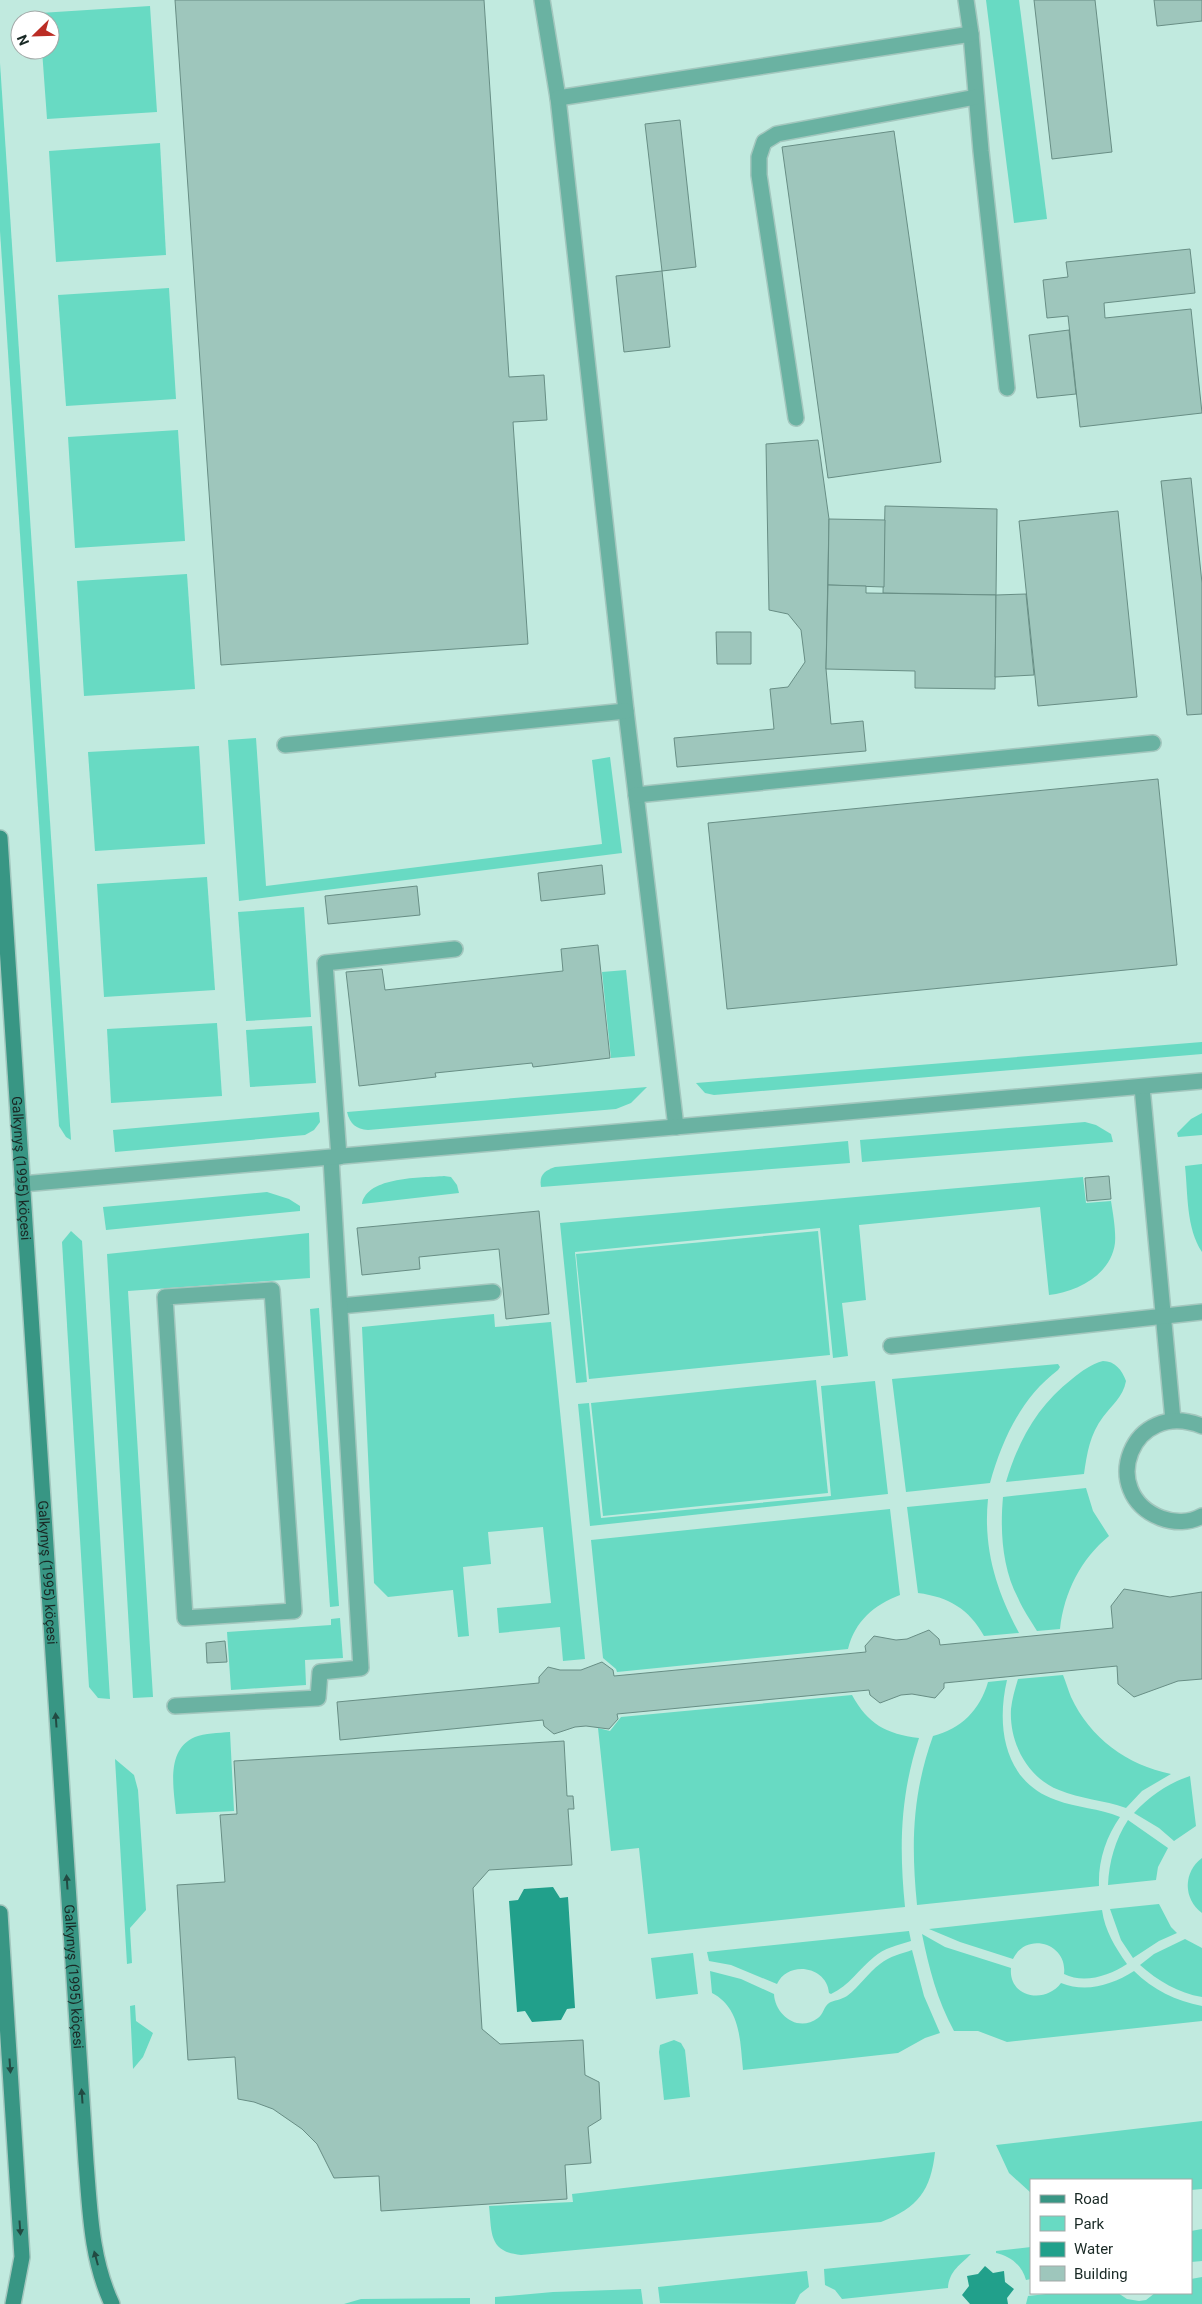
<svg xmlns="http://www.w3.org/2000/svg" width="1202" height="2304" viewBox="0 0 1202 2304" font-family="Roboto,sans-serif">
  <style>
    .green { fill: #68dac3 }
    .water { fill: #21a08b }
    .building { fill: #9ec6bc; stroke: #688e85 }
    .lines { fill: none; stroke-linecap: round; stroke-linejoin: round }
    .service-casing { stroke: #a3c7be; stroke-width: 18 }
    .minor-casing { stroke: #a3c7be; stroke-width: 18 }
    .secondary-casing { stroke: #a3c7be; stroke-width: 18 }
    .service { stroke: #6ab2a2; stroke-width: 15 }
    .minor { stroke: #6ab2a2; stroke-width: 15 }
    .secondary { stroke: #389684; stroke-width: 15 }
    .oneway { fill: #224a42 }
    .labels { text-anchor: middle; stroke-width: 4; stroke-linejoin: round; paint-order: stroke }
    .street-label { font-size: 14px; fill: #192925; stroke: #fff }
  </style>
  <rect width="100%" height="100%" fill="#c1eadf"/>
  <g class="green">
    <path d="M986 0H1019L1047 219 1014 223Z"/>
    <path d="M150 6 157 112 47 119 42 50H50V20H40V13Z"/>
    <path d="M0 63 71 1140 66 1137 59 1126 0 231Z"/>
    <path d="M160 143 166 255 56 262 49 151Z"/>
    <path d="M169 288 176 399 66 406 58 295Z"/>
    <path d="M178 430 185 541 75 548 68 437Z"/>
    <path d="M187 574 195 689 84 696 77 581Z"/>
    <path d="M256 738 266 886 602 844 592 760 610 757 622 853 239 901 228 740Z"/>
    <path d="M199 746 205 844 95 851 88 752Z"/>
    <path d="M207 877 215 990 104 997 97 884Z"/>
    <path d="M304 907 311 1017 246 1021 238 912Z"/>
    <path d="M626 970 635 1056 611 1058 602 972Z"/>
    <path d="M217 1023 222 1096 111 1103 107 1029Z"/>
    <path d="M312 1026 316 1083 250 1087 246 1030Z"/>
    <path d="M1202 1042V1054L714 1095 705 1093 696 1083Z"/>
    <path d="M647 1087 631 1103 616 1109 368 1130C356 1129 350 1124 347 1112Z"/>
    <path d="M319 1112 320 1122 314 1130 305 1135 115 1152 113 1130Z"/>
    <path d="M1202 1113V1135L1178 1137 1177 1133 1191 1119Z"/>
    <path d="M1085 1122 1096 1125 1111 1134 1113 1142 862 1162 860 1140Z"/>
    <path d="M848 1141 850 1163 541 1187C539 1175 544 1171 555 1167Z"/>
    <path d="M1202 1164V1252C1186 1228 1188 1194 1185 1166Z"/>
    <path d="M444 1176 451 1177 457 1185 459 1193 362 1204C367 1176 422 1178 444 1176Z"/>
    <path d="M1083 1177 1086 1203 1111 1201C1113 1214 1116 1230 1115 1243 1111 1275 1077 1292 1049 1295L1040 1207 859 1225 866 1300 842 1303 848 1356 833 1358 820 1228 575 1252 587 1382 576 1383 560 1223Z"/>
    <path d="M267 1192 289 1199 300 1206V1211L106 1230 103 1207Z"/>
    <path d="M71 1231 82 1241 110 1699 98 1698 89 1687 62 1242Z"/>
    <path d="M818 1231 830 1355 589 1379 576 1254Z"/>
    <path d="M309 1233 310 1278 128 1291 153 1697 133 1698 107 1254Z"/>
    <path d="M319 1308 339 1606 330 1607 310 1309Z"/>
    <path d="M494 1314 495 1327 551 1322 585 1659 563 1661 560 1627 499 1633 497 1608 551 1603 543 1527 488 1532 491 1564 463 1567 469 1636 458 1637 453 1590 388 1597 374 1583 362 1327Z"/>
    <path d="M1103 1361C1115 1361 1122 1370 1126 1381 1123 1397 1112 1405 1103 1417 1090 1434 1087 1453 1084 1474L1006 1482C1018 1441 1038 1405 1072 1379 1082 1371 1091 1364 1103 1361Z"/>
    <path d="M1058 1364 1060 1367 1058 1370C1021 1398 1002 1440 990 1483L906 1492 892 1379Z"/>
    <path d="M816 1380 828 1493 603 1516 591 1403Z"/>
    <path d="M875 1381 888 1494 590 1526 578 1404 589 1403 601 1518 831 1496 821 1386Z"/>
    <path d="M1086 1488 1093 1511 1109 1536C1081 1559 1064 1592 1060 1629L1037 1631C1031 1621 1023 1610 1018 1598 1002 1568 1000 1530 1003 1497Z"/>
    <path d="M988 1499C983 1548 996 1590 1019 1633L984 1636C969 1609 949 1597 918 1593L907 1507Z"/>
    <path d="M890 1509 900 1595C874 1605 855 1621 848 1649L617 1672 616 1669 603 1658 591 1540Z"/>
    <path d="M340 1618 343 1658 305 1660 306 1685 231 1690 227 1632 331 1625V1619Z"/>
    <path d="M1063 1675C1066 1682 1068 1690 1071 1697 1090 1738 1127 1765 1171 1774L1142 1791 1126 1808C1104 1800 1080 1799 1059 1790 1027 1778 1009 1742 1011 1709 1012 1699 1015 1689 1018 1679Z"/>
    <path d="M1007 1680C996 1727 1004 1782 1056 1800 1077 1808 1099 1808 1120 1817 1106 1837 1098 1861 1099 1886L917 1905C911 1844 912 1795 933 1736 961 1729 980 1710 988 1682Z"/>
    <path d="M852 1695C868 1724 886 1734 919 1738 900 1796 899 1847 905 1907L648 1934 639 1848 611 1851 598 1728 610 1731 621 1717Z"/>
    <path d="M230 1732 234 1811 176 1814C174 1789 165 1750 195 1737 205 1733 218 1733 230 1732Z"/>
    <path d="M115 1759 134 1775 138 1790 146 1910 130 1928 132 1963 127 1964Z"/>
    <path d="M1190 1776 1196 1826 1174 1841 1159 1828 1134 1813C1150 1796 1168 1783 1190 1776Z"/>
    <path d="M1128 1820 1168 1848 1158 1867 1156 1880 1108 1885C1109 1862 1115 1840 1128 1820Z"/>
    <path d="M1202 1858V1913C1183 1899 1183 1872 1202 1858Z"/>
    <path d="M1159 1904 1171 1927 1177 1933 1159 1941 1133 1958 1121 1940 1110 1909Z"/>
    <path d="M1102 1910C1105 1931 1115 1947 1127 1964 1109 1976 1084 1984 1064 1974 1068 1943 1026 1931 1013 1959L960 1942 929 1929Z"/>
    <path d="M909 1931 911 1941C898 1945 884 1948 874 1957 859 1969 849 1986 831 1994L829 1993C827 1966 788 1960 777 1984L731 1965 709 1961 707 1952Z"/>
    <path d="M922 1934 945 1947 1011 1968C1008 1998 1046 2004 1061 1983 1086 1993 1112 1985 1134 1971 1153 1990 1176 2001 1202 2006V2021L1007 2042 978 2031H954C937 2000 929 1968 922 1934Z"/>
    <path d="M1185 1939 1202 1948V1997C1178 1993 1158 1981 1140 1965L1154 1954Z"/>
    <path d="M912 1950 924 1996 940 2033 925 2038 898 2053 743 2070C740 2041 741 2008 712 1993L710 1971 741 1979 774 1994C775 2015 798 2033 818 2018 823 2015 824 2006 829 2003 834 2000 841 2000 847 1996 859 1987 868 1973 880 1964 890 1956 901 1954 912 1950Z"/>
    <path d="M693 1953 698 1994 656 1999 651 1958Z"/>
    <path d="M135 2005 136 2021 153 2033 143 2057 133 2069 130 2006Z"/>
    <path d="M674 2040 681 2043 685 2050 690 2097 664 2100 659 2052 660 2045Z"/>
    <path d="M1202 2121V2189L1191 2190V2180H1031V2193L1009 2173 996 2145Z"/>
    <path d="M935 2152C931 2190 918 2208 881 2222L521 2255C488 2252 492 2232 489 2206L573 2202 572 2194Z"/>
    <path d="M1202 2229V2261L1191 2262V2231Z"/>
    <path d="M1031 2247V2279L1026 2280C1022 2265 1010 2256 996 2253V2251Z"/>
    <path d="M971 2254C961 2264 949 2271 948 2288L842 2299 835 2290 825 2285 824 2269Z"/>
    <path d="M807 2271 809 2287 800 2294 795 2304 660 2303 658 2287Z"/>
    <path d="M1202 2277V2304H1026L1028 2296 1055 2293H1118L1127 2299 1139 2301 1146 2300 1155 2293H1191V2279Z"/>
    <path d="M641 2289 643 2304H495V2297L553 2292Z"/>
    <path d="M470 2298V2304H344L361 2299Z"/>
  </g>
  <g class="water">
    <path d="M553 1887 560 1898 568 1897 575 2008 567 2009 561 2020 532 2022 525 2011 517 2012 509 1901 518 1900 524 1889Z"/>
    <path d="M985 2266 993 2273 1004 2271 1005 2282 1014 2289 1007 2298 1008 2304H970L962 2295 969 2286 967 2276 978 2274Z"/>
  </g>
  <g class="building">
    <path d="M175 0H484L509 377 544 375 547 420 513 422 528 644 221 665Z"/>
    <path d="M1034 0H1095L1112 152 1052 159Z"/>
    <path d="M1154 0H1202V21L1157 26Z"/>
    <path d="M680 120 696 267 662 271 645 124Z"/>
    <path d="M894 131 941 462 828 478 782 147Z"/>
    <path d="M1190 249 1195 293 1104 303 1105 318 1191 309 1202 413 1080 427 1068 316 1047 318 1043 280 1068 277 1066 262Z"/>
    <path d="M662 271 670 347 624 352 616 276Z"/>
    <path d="M1069 330 1076 394 1037 398 1029 335Z"/>
    <path d="M818 440 829 519 826 669 831 724 863 721 866 751 677 767 674 738 774 729 770 689 788 687 805 662 801 630 788 614 769 610 766 444Z"/>
    <path d="M1191 478 1202 583V714L1187 715 1161 481Z"/>
    <path d="M885 506 997 509 996 595 883 593Z"/>
    <path d="M1118 511 1137 697 1038 706 1019 521Z"/>
    <path d="M829 519 885 520 884 587 828 585Z"/>
    <path d="M828 585 866 586V593L996 595 995 689 915 688V671L826 669Z"/>
    <path d="M1026 594 1034 675 995 677 996 595Z"/>
    <path d="M716 632H751V664H717Z"/>
    <path d="M1158 779 1177 965 727 1009 708 823Z"/>
    <path d="M602 865 605 894 541 901 538 873Z"/>
    <path d="M417 886 420 915 328 924 325 896Z"/>
    <path d="M598 945 610 1058 533 1067 532 1063 435 1073 436 1077 359 1086 346 972 382 969 385 990 563 971 561 949Z"/>
    <path d="M1109 1176 1111 1199 1087 1201 1085 1178Z"/>
    <path d="M539 1211 549 1314 506 1319 499 1249 419 1257 420 1269 362 1275 357 1228Z"/>
    <path d="M1124 1589 1170 1597 1202 1592V1679L1178 1681 1134 1697 1118 1684 1117 1666 944 1683V1688L935 1698 912 1694 901 1695 880 1703 870 1695 869 1690 617 1714 618 1719 609 1729 586 1726 575 1727 554 1734 544 1726 543 1720 340 1740 337 1702 539 1683V1677L548 1667 560 1670H581L602 1662 613 1670 614 1676 866 1652 865 1646 874 1636 896 1640 907 1639 929 1630 939 1639 940 1645 1113 1628 1111 1606Z"/>
    <path d="M225 1641 227 1662 207 1663 206 1643Z"/>
    <path d="M564 1741 567 1796H573L574 1809H568L572 1865 489 1870 473 1888 482 2029 500 2044 583 2040 585 2075 599 2082 601 2119 588 2127 591 2163 565 2165 567 2199 381 2211 379 2176 334 2178 317 2144 302 2129 273 2109 254 2102 238 2099 235 2057 188 2060 177 1885 225 1882 220 1815 237 1814 234 1761Z"/>
  </g>
  <g class="lines">
    <defs>
      <g id="service">
        <path d="M542 0 558 98 626 711 676 1127"/>
        <path d="M966 0 971 34 981 151 1007 388"/>
        <path d="M558 98 971 34"/>
        <path d="M796 418 759 175V157L764 142 777 134 976 97"/>
        <path d="M285 745 626 711"/>
        <path d="M636 795 1153 743"/>
        <path d="M1142 1087 1173 1420"/>
        <path d="M339 1157 325 963 455 949"/>
        <path d="M272 1290 294 1611 185 1618 165 1297Z"/>
        <path d="M340 1306 493 1292"/>
        <path d="M891 1346 1202 1312"/>
        <path d="M1202 1426C1131 1398 1097 1493 1161 1518 1174 1523 1190 1523 1202 1516"/>
        <path d="M175 1706 318 1698 320 1672 361 1668 331 1158"/>
      </g>
      <path id="minor" d="M22 1184 1202 1081"/>
      <g id="secondary">
        <path id="s1" d="M0 838 86 2162C90 2211 91 2259 112 2304"/>
        <path d="M0 1913 22 2257 13 2304"/>
      </g>
    </defs>
    <use href="#service" class="service-casing"/>
    <use href="#minor" class="minor-casing"/>
    <use href="#secondary" class="secondary-casing"/>
    <use href="#service" class="service"/>
    <use href="#minor" class="minor"/>
    <use href="#secondary" class="secondary"/>
  </g>
  <defs><path id="oneway-solid" d="M-6-.8H1V-3.2L6.5 0L1 3.2V.8H-6Z" transform="scale(1.25)"/></defs>
  <g class="oneway">
    <use href="#oneway-solid" transform="translate(56 1720) rotate(-94)"/>
    <use href="#oneway-solid" transform="translate(67 1882) rotate(-94)"/>
    <use href="#oneway-solid" transform="translate(10 2066) rotate(86)"/>
    <use href="#oneway-solid" transform="translate(82 2096) rotate(-94)"/>
    <use href="#oneway-solid" transform="translate(20 2228) rotate(86)"/>
    <use href="#oneway-solid" transform="translate(96 2258) rotate(-105)"/>
  </g>
  <g class="labels">
    <g class="street-label">
      <text dy="5" stroke="none"><textPath href="#s1" startOffset="331">Galkynyş (1995) köçesi</textPath></text>
      <text dy="5" stroke="none"><textPath href="#s1" startOffset="736">Galkynyş (1995) köçesi</textPath></text>
      <text dy="5" stroke="none"><textPath href="#s1" startOffset="1141">Galkynyş (1995) köçesi</textPath></text>
    </g>
  </g>
  <rect x="1030" y="2179" width="162" height="115" fill="#ffffff" stroke="#a3a9a8"/>
  <rect x="1040" y="2195" width="25" height="8" fill="#389684" stroke="#a3a9a8"/>
  <text x="1074" y="2204" font-size="15" fill="#192925">Road</text>
  <rect x="1040" y="2216" width="25" height="15" fill="#68dac3" stroke="#a3a9a8"/>
  <text x="1074" y="2229" font-size="15" fill="#192925">Park</text>
  <rect x="1040" y="2242" width="25" height="15" fill="#21a08b" stroke="#a3a9a8"/>
  <text x="1074" y="2254" font-size="15" fill="#192925">Water</text>
  <rect x="1040" y="2266" width="25" height="15" fill="#9ec6bc" stroke="#a3a9a8"/>
  <text x="1074" y="2279" font-size="15" fill="#192925">Building</text>
  <g transform="translate(35 35) rotate(247)"><circle r="24" fill="#ffffff" stroke="#a3a9a8"/>
  <path d="M0-4L9 19L0 12L-9 19Z" fill="#bb2d25"/>
  <text y="-8" font-size="14" font-weight="bold" text-anchor="middle" fill="#192925">N</text>
  </g>
</svg>
